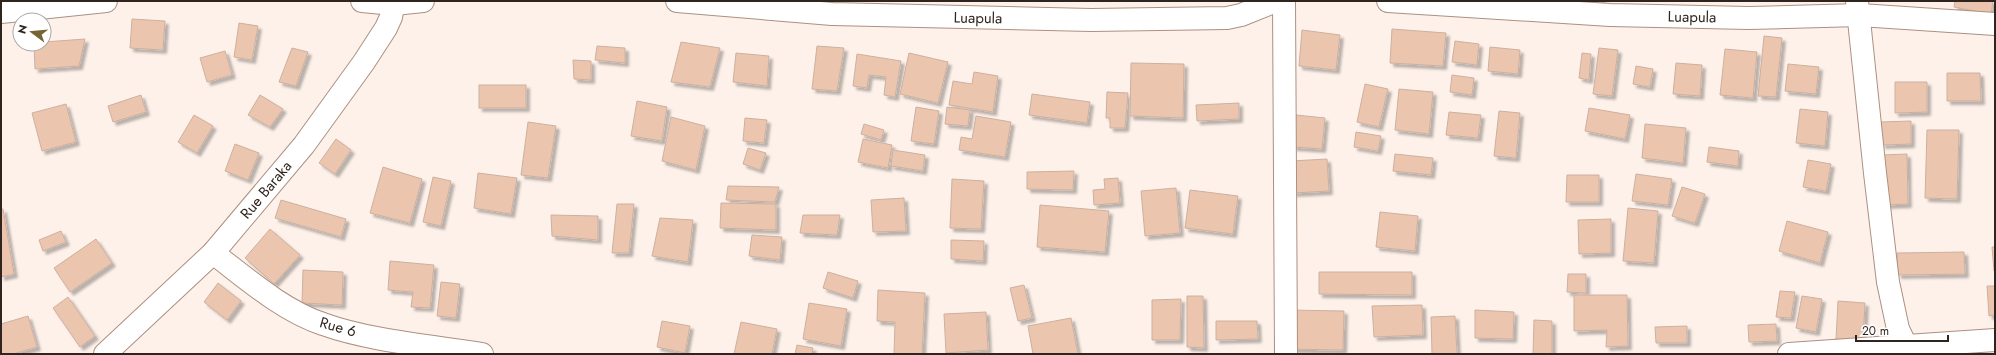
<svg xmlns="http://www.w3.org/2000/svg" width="1996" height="355" viewBox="0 0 1996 355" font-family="Jost,sans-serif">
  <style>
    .building { fill: #ecc5ae; stroke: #ccb09f; filter: url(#shadow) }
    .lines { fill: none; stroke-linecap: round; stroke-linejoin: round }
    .minor-casing { stroke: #ac9080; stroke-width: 24 }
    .minor { stroke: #fff; stroke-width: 22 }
    .labels { text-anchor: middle; stroke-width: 4; stroke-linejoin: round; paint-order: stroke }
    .street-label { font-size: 15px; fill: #30251e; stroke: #fff }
  </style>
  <defs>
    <filter id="shadow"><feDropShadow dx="3.5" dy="3.5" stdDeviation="1" flood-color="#0004"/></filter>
  </defs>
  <rect width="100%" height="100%" fill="#fef1ea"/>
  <g class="building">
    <path d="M1586 1H1605L1604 7 1586 5Z"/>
    <path d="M1955 1H1993L1991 14 1954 7Z"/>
    <path d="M132 19 165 21 163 50 130 48Z"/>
    <path d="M239 23 258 26 252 60 234 57Z"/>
    <path d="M1392 29 1446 33 1443 66 1390 63Z"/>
    <path d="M1302 30 1340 35 1336 70 1299 66Z"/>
    <path d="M1764 36 1782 38 1776 97 1758 96Z"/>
    <path d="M85 39 79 66 35 69 34 44H44V42Z"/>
    <path d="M1455 41 1479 44 1477 65 1452 62Z"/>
    <path d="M681 42 720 48 710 87 671 82Z"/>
    <path d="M597 46 625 48V63L595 60Z"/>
    <path d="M817 46 844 48 837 91 812 89Z"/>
    <path d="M1490 47 1520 50 1518 74 1488 71Z"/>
    <path d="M292 48 308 52 296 86 279 82Z"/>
    <path d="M1599 48 1618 50 1612 96 1593 94Z"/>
    <path d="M1725 49 1757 52 1753 98 1720 95Z"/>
    <path d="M225 51 232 75 207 82 200 58Z"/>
    <path d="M736 53 769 56 767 86 733 82Z"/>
    <path d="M909 53 948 62 938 103 900 94Z"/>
    <path d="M1582 53 1591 54 1589 80 1579 78Z"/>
    <path d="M857 54 901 61 895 97 884 95 886 77 869 75 867 88 853 86Z"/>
    <path d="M573 60 591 61V80L574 79Z"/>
    <path d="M1131 63 1184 64 1183 118 1130 116Z"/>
    <path d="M1676 63 1702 65 1700 96 1673 94Z"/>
    <path d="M1788 64 1819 67 1816 94 1785 91Z"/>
    <path d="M1636 66 1653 69 1650 87 1633 84Z"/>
    <path d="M974 72 998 76 993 112 949 105 953 81 972 84Z"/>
    <path d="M1947 73H1980L1981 101H1947Z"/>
    <path d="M1452 75 1474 78 1472 95 1450 92Z"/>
    <path d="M1895 82H1927V112L1895 113Z"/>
    <path d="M1365 84 1388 89 1379 127 1357 122Z"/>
    <rect x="479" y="85" width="47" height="23"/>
    <path d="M1399 89 1433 92 1429 134 1395 130Z"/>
    <path d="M1107 92 1128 93 1125 128H1110V118H1106Z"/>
    <path d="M1032 94 1090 102 1087 123 1029 115Z"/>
    <path d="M141 95 146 112 113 122 108 106Z"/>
    <path d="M260 95 283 109 270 127 248 115Z"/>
    <path d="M637 101 667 107 662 141 631 136Z"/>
    <path d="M1239 103V119L1197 121 1196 105Z"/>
    <path d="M66 104 76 142 42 151 32 113Z"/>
    <path d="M916 107 939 111 934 144 911 141Z"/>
    <path d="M947 107 970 110 968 126 945 124Z"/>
    <path d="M1589 108 1630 115 1625 139 1585 131Z"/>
    <path d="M1800 109 1828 112 1825 146 1796 143Z"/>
    <path d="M1499 111 1520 113 1516 158 1494 156Z"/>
    <path d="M1449 112 1481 115 1478 138 1446 135Z"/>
    <path d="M194 115 213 126 197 153 178 142Z"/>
    <path d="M1296 115 1325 118 1322 149 1293 147Z"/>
    <path d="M976 116 1011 122 1005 157 959 150 961 137 972 139Z"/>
    <path d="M671 117 705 126 696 170 662 161Z"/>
    <path d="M745 118 767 120 764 143 743 141Z"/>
    <path d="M1911 121V144L1882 145 1881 122Z"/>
    <path d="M528 122 556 126 548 178 521 175Z"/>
    <path d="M864 124 884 130 881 140 861 134Z"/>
    <path d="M1645 124 1686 128 1683 163 1642 158Z"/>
    <path d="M1927 130H1959L1957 199 1925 198Z"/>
    <path d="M1356 132 1381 136 1378 151 1354 147Z"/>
    <path d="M336 139 351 150 335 174 319 163Z"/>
    <path d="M863 139 892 145 888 168 858 162Z"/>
    <path d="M235 144 259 153 248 180 225 171Z"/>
    <path d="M1709 147 1739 151 1738 166 1707 162Z"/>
    <path d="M748 148 766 153 760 170 743 164Z"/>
    <path d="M893 150 925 155 923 171 891 166Z"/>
    <path d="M1395 154 1433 158 1431 175 1393 171Z"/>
    <path d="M1907 154 1908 204 1884 205 1882 155Z"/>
    <path d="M1327 159 1329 191 1293 193 1291 161Z"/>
    <path d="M1808 160 1831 164 1826 191 1803 187Z"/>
    <path d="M383 167 422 179 410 223 370 213Z"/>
    <path d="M1074 171 1073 190 1027 189V172Z"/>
    <path d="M478 173 517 178 511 214 474 208Z"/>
    <path d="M1636 174 1672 179 1668 205 1632 201Z"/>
    <path d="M1567 175H1599V202H1566Z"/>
    <path d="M433 177 451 181 441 226 423 222Z"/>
    <path d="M1118 178 1120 203 1094 205 1093 190 1105 189 1104 179Z"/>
    <path d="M952 179 984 181 981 229 950 228Z"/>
    <path d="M728 186 779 187 775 202 726 200Z"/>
    <path d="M1682 187 1705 194 1695 223 1672 216Z"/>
    <path d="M1176 188 1180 233 1145 236 1141 191Z"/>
    <path d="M1190 190 1238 196 1233 234 1185 228Z"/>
    <path d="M904 198 906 231 873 232 871 200Z"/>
    <path d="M281 200 346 219 341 237 275 218Z"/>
    <path d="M721 203 776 204V230L720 228Z"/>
    <path d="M617 204H634L629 253H612Z"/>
    <path d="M1040 205 1109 211 1105 252 1037 247Z"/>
    <path d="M1628 208 1658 211 1654 263 1623 261Z"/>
    <path d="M1 209H3L14 274 1 277Z"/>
    <path d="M1380 212 1418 216 1415 251 1376 247Z"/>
    <path d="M551 215 598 216V240L552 236Z"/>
    <path d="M803 215H840L837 235 800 233Z"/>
    <path d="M660 218 693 220 688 262 652 256Z"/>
    <path d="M1611 219V253L1579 254 1578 220Z"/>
    <path d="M1787 221 1828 232 1820 263 1779 251Z"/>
    <path d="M270 229 300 255 274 284 245 258Z"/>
    <path d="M61 231 66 242 43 251 39 240Z"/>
    <path d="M752 235 782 237 780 260 749 256Z"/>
    <path d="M96 239 112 263 70 292 54 268Z"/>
    <path d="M951 240 984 241 983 261 951 259Z"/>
    <path d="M1992 247H1995V271H1994Z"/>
    <path d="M1964 252 1965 274 1898 275 1897 253Z"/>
    <path d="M390 261 434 265 430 308 411 307 413 292 388 290Z"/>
    <path d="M303 270 343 272 342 305 302 303Z"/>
    <path d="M828 272 858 281 853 298 823 288Z"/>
    <path d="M1319 272H1412V295L1319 294Z"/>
    <path d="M1568 274H1586V293L1567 292Z"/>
    <path d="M441 282 460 284 456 318 437 316Z"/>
    <path d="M218 283 241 301 227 320 204 302Z"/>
    <path d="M1024 285 1032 318 1018 321 1010 288Z"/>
    <path d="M1987 286H1995V315L1989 316Z"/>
    <path d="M878 290 925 293 922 354H894L895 322 877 321Z"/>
    <path d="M1780 291 1795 292 1791 318 1776 317Z"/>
    <path d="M1574 295H1627L1628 346 1606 347 1607 330 1574 331Z"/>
    <path d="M1187 296H1203L1204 348 1187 347Z"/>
    <path d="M1802 296 1822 299 1816 332 1796 328Z"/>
    <path d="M68 297 95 336 80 347 53 308Z"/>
    <path d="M1181 299 1180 340H1152V300Z"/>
    <path d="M1838 301 1865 303 1863 340 1836 339Z"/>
    <path d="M809 303 847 309 841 346 803 339Z"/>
    <path d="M1422 305 1423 335 1374 337 1372 306Z"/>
    <path d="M1288 310 1344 311 1343 350 1288 349Z"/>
    <path d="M1475 310 1514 312 1513 339 1475 338Z"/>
    <path d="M986 312 988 350 946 353 944 314Z"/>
    <path d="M28 316 37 347 13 354H1V324Z"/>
    <path d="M1455 316 1457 354H1432L1431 317Z"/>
    <path d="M1071 318 1078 354H1033L1028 326Z"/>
    <path d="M1534 320 1552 321V354H1533Z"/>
    <path d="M662 321 690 326 685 353 657 347Z"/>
    <path d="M1216 321H1257L1258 339 1216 340Z"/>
    <path d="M741 322 777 329 772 354H734Z"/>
    <path d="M1776 324 1777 341 1749 342 1748 325Z"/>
    <path d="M1687 326V343H1656L1655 327Z"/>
    <path d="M797 345 813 348 812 354H795Z"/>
  </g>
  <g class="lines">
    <defs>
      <g id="minor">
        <path d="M362 1 394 4 423 1"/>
        <path d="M677 1 832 14 1091 20 1227 18 1241 15 1276 1"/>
        <path d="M1284 1 1286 354"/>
        <path d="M1388 1 1610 15 1749 18 1860 15 1995 24"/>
        <path d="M1857 1 1875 173 1888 282 1898 329 1910 354"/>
        <path d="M1 12 106 1"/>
        <path d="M213 253C246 278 283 311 323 324 370 341 432 346 482 354"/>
        <path d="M105 354 213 253 304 145 364 62 386 28 391 17 394 1"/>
        <path d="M1789 354 1995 340"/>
      </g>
    </defs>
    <use href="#minor" class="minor-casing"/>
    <use href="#minor" class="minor"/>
  </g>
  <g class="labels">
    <g class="street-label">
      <text transform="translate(1692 17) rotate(1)" y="5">Luapula</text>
      <text transform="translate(978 18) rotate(1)" y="5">Luapula</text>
      <text transform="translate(266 190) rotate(-50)" y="5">Rue Baraka</text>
      <text transform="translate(338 327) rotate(16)" y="5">Rue 6</text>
    </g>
  </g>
  <rect width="1996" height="355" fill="none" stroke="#30251e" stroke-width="4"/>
  <g transform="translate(32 32) rotate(286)"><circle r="19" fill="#ffffff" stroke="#aca8a5"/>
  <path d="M0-3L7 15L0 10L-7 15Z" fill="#756533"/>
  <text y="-6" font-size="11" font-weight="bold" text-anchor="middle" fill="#30251e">N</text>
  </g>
  <path d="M1856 335v6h92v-6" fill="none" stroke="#30251e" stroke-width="2"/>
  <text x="1862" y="335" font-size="12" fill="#30251e" stroke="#ffffff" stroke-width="3" paint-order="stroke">20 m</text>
</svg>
